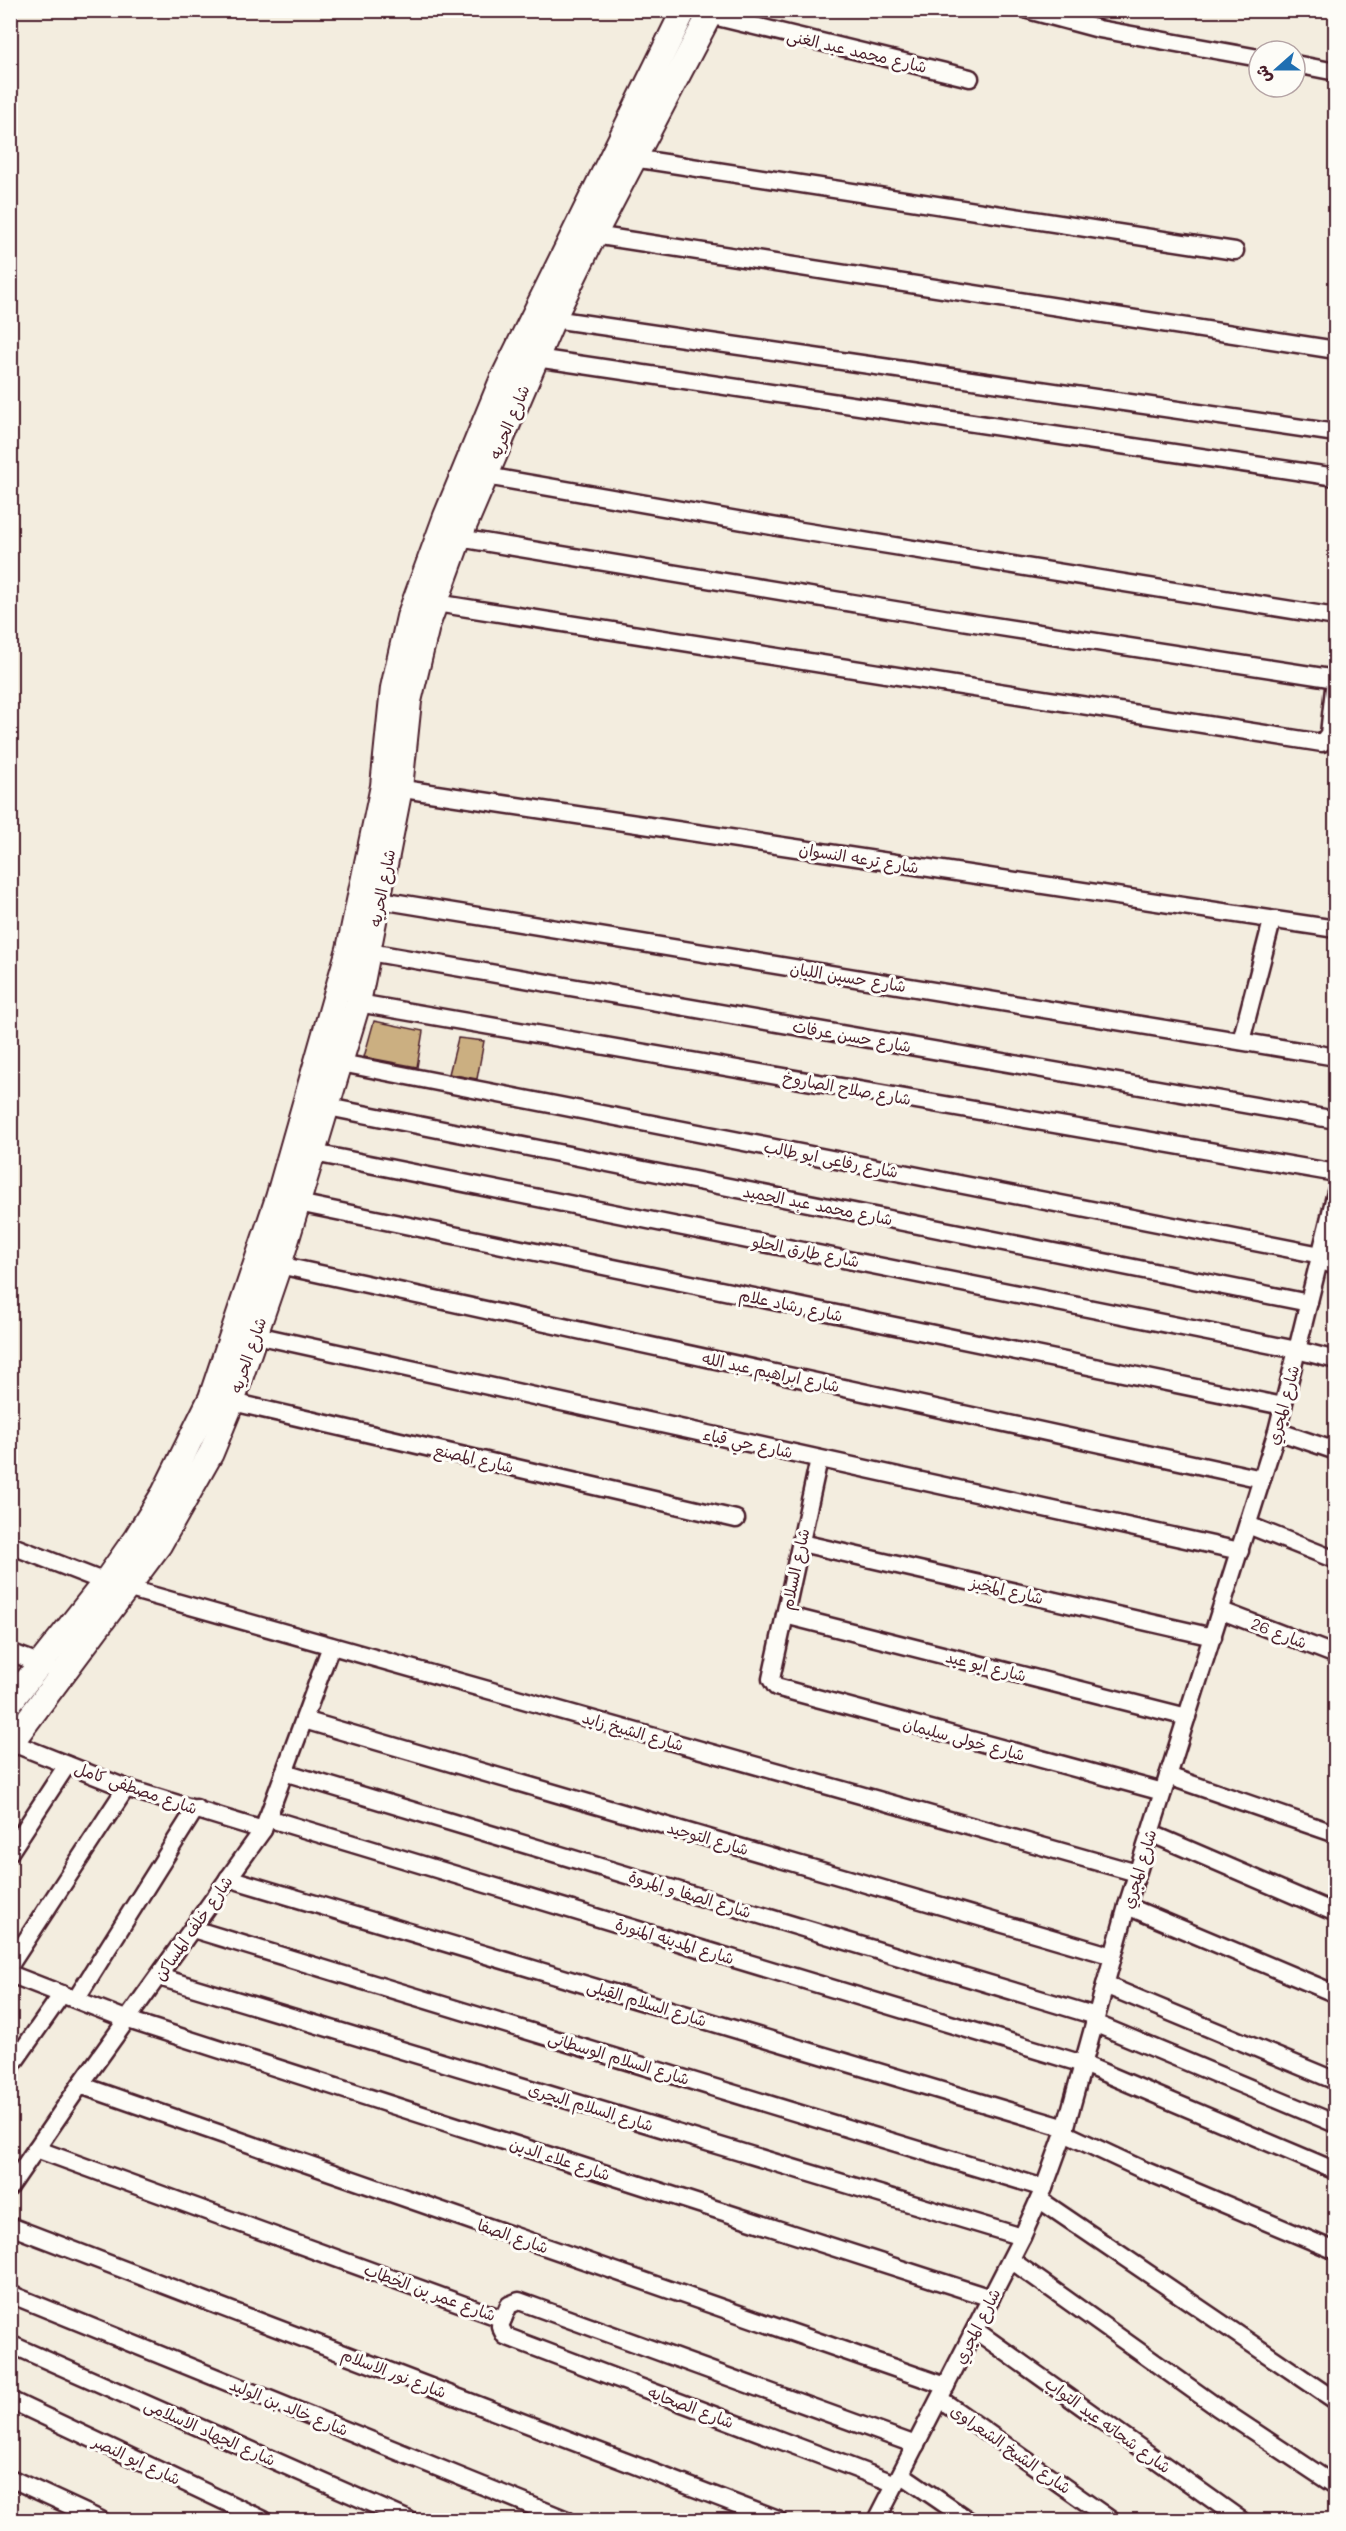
<svg xmlns="http://www.w3.org/2000/svg" width="1346" height="2531" viewBox="0 0 1346 2531" font-family="Mali,'Playpen Sans Arabic',sans-serif">
  <style>
    .building { fill: #cbaf81; stroke: #4a1f2b; stroke-width: 1.5 }
    .lines { fill: none; stroke-linecap: round; stroke-linejoin: round }
    .street-casing { stroke: #4a1f2b; stroke-width: 21 }
    .secondary-casing { stroke: #4a1f2b; stroke-width: 28 }
    .street { stroke: #fdfcf7; stroke-width: 16 }
    .secondary { stroke: #fdfcf7; stroke-width: 24 }
    .labels { text-anchor: middle; stroke-width: 6; stroke-linejoin: round; paint-order: stroke }
    .street-label { font-size: 16px; fill: #4a1f2b; stroke: #fdfcf7 }
  </style>
  <rect width="100%" height="100%" fill="#f3eddf"/>
  <filter id="ink" filterUnits="userSpaceOnUse"><feTurbulence type="fractalNoise" baseFrequency=".0167" numOctaves="2"/><feDisplacementMap in="SourceGraphic" scale="12" xChannelSelector="R" yChannelSelector="G"/><feConvolveMatrix kernelMatrix="1 2 1 2 8 2 1 2 1" color-interpolation-filters="sRGB"/></filter>
  <g filter="url(#ink)">
    <g class="building">
      <path d="M374 1021 423 1031 417 1067 364 1057Z"/>
      <path d="M458 1038 484 1041 477 1079 449 1074Z"/>
    </g>
    <g class="lines">
      <defs>
        <g id="street">
          <path d="M1028 10 1099 29 1259 58"/>
          <path d="M709 15 970 78"/>
          <path d="M1295 64 1336 72"/>
          <path d="M633 158 1235 251"/>
          <path d="M594 235 1336 350"/>
          <path d="M553 319 1336 433"/>
          <path d="M536 358 1336 477"/>
          <path d="M486 476 795 530 1336 617"/>
          <path d="M459 538 949 619 1336 679"/>
          <path d="M436 603 1322 743 1329 734 1335 679"/>
          <path d="M390 787 1336 929"/>
          <path d="M368 898 1336 1057"/>
          <path d="M369 952 1336 1120"/>
          <path d="M358 1003 1336 1173"/>
          <path d="M1241 1041 1272 921"/>
          <path d="M341 1063 1321 1255"/>
          <path d="M328 1107 1309 1303"/>
          <path d="M314 1153 1297 1350 1336 1360"/>
          <path d="M298 1203 1283 1406"/>
          <path d="M1319 1260 1336 1266"/>
          <path d="M279 1265 1262 1479"/>
          <path d="M256 1335 1240 1551"/>
          <path d="M224 1400 736 1519"/>
          <path d="M1277 1431 1336 1451"/>
          <path d="M819 1459 771 1679 776 1687 1163 1792"/>
          <path d="M1248 1525 1336 1560"/>
          <path d="M801 1543 1213 1637"/>
          <path d="M10 1545 105 1582 1137 1873"/>
          <path d="M1222 1611 1336 1655"/>
          <path d="M785 1615 1187 1717"/>
          <path d="M10 1652 49 1667"/>
          <path d="M304 1720 1113 1956"/>
          <path d="M10 1742 126 1788 263 1830"/>
          <path d="M284 1772 1096 2016"/>
          <path d="M1168 1776 1336 1834"/>
          <path d="M267 1818 1083 2064 1336 2171"/>
          <path d="M1150 1833 1336 1913"/>
          <path d="M10 1852 67 1765"/>
          <path d="M228 1878 1066 2128"/>
          <path d="M1127 1906 1336 1994"/>
          <path d="M193 1929 1044 2188"/>
          <path d="M10 1965 126 1788"/>
          <path d="M10 1974 128 2020 991 2298"/>
          <path d="M159 1977 1022 2237"/>
          <path d="M1105 1985 1336 2081"/>
          <path d="M76 1999 196 1808"/>
          <path d="M1094 2023 1336 2124"/>
          <path d="M10 2068 62 1994"/>
          <path d="M80 2085 946 2386"/>
          <path d="M1064 2133 1139 2168 1336 2251"/>
          <path d="M36 2149 503 2319"/>
          <path d="M10 2187 80 2085 263 1830 331 1646"/>
          <path d="M1040 2200 1336 2401"/>
          <path d="M10 2226 778 2520"/>
          <path d="M1011 2260 1217 2407 1336 2486"/>
          <path d="M10 2294 567 2520"/>
          <path d="M975 2330 1241 2520"/>
          <path d="M10 2344 409 2520"/>
          <path d="M940 2399 1111 2520"/>
          <path d="M10 2400 264 2520"/>
          <path d="M901 2474 968 2520"/>
          <path d="M10 2478 101 2520"/>
          <path d="M896 2484 505 2336 500 2326 509 2305 519 2301 916 2445"/>
          <path d="M877 2520 1022 2237 1044 2188 1064 2133 1127 1906 1277 1431 1336 1192"/>
        </g>
        <g id="secondary">
          <path d="M10 1702 105 1582 136 1538 164 1493 211 1398 278 1198 349 949 383 786 393 688 409 617 446 516 502 380 684 10"/>
          <path d="M10 1744 159 1545 211 1453 232 1402 279 1265 358 1003 400 788 409 701 427 626 459 538 553 319 594 235 712 10"/>
        </g>
      </defs>
      <use href="#street" class="street-casing"/>
      <use href="#secondary" class="secondary-casing"/>
      <use href="#street" class="street"/>
      <use href="#secondary" class="secondary"/>
    </g>
  </g>
  <g class="labels">
    <g class="street-label">
      <text transform="translate(857 51) rotate(13)" y="6">شارع محمد عبد الغنى</text>
      <text transform="translate(509 422) rotate(-67)" y="6">شارع الحريه</text>
      <text transform="translate(859 858) rotate(9)" y="6">شارع ترعه النسوان</text>
      <text transform="translate(382 888) rotate(-79)" y="6">شارع الحريه</text>
      <text transform="translate(848 977) rotate(9)" y="6">شارع حسين اللبان</text>
      <text transform="translate(852 1036) rotate(10)" y="6">شارع حسن عرفات</text>
      <text transform="translate(847 1088) rotate(10)" y="6">شارع صلاح الصاروخ</text>
      <text transform="translate(831 1159) rotate(11)" y="6">شارع رفاعى ابو طالب</text>
      <text transform="translate(818 1205) rotate(11)" y="6">شارع محمد عبد الحميد</text>
      <text transform="translate(806 1251) rotate(11)" y="6">شارع طارق الحلو</text>
      <text transform="translate(791 1305) rotate(12)" y="6">شارع رشاد علام</text>
      <text transform="translate(248 1355) rotate(-71)" y="6">شارع الحريه</text>
      <text transform="translate(771 1372) rotate(12)" y="6">شارع ابراهيم عبد الله</text>
      <text transform="translate(1283 1405) rotate(-75)" y="6">شارع المجري</text>
      <text transform="translate(748 1443) rotate(12)" y="6">شارع حي قباء</text>
      <text transform="translate(474 1458) rotate(13)" y="6">شارع المصنع</text>
      <text transform="translate(795 1569) rotate(-78)" y="6">شارع السلام</text>
      <text transform="translate(1007 1590) rotate(13)" y="6">شارع المخبز</text>
      <text transform="translate(1279 1633) rotate(21)" y="6">شارع 26</text>
      <text transform="translate(986 1666) rotate(14)" y="6">شارع ابو عيد</text>
      <text transform="translate(633 1731) rotate(16)" y="6">شارع الشيخ زايد</text>
      <text transform="translate(964 1739) rotate(15)" y="6">شارع خولى سليمان</text>
      <text transform="translate(136 1788) rotate(19)" y="6">شارع مصطفى كامل</text>
      <text transform="translate(708 1838) rotate(16)" y="6">شارع التوحيد</text>
      <text transform="translate(1139 1869) rotate(-73)" y="6">شارع المجري</text>
      <text transform="translate(690 1894) rotate(17)" y="6">شارع الصفا و المروة</text>
      <text transform="translate(193 1928) rotate(-55)" y="6">شارع خلف المساكن</text>
      <text transform="translate(675 1941) rotate(17)" y="6">شارع المدينه المنورة</text>
      <text transform="translate(647 2003) rotate(17)" y="6">شارع السلام القبلى</text>
      <text transform="translate(619 2058) rotate(17)" y="6">شارع السلام الوسطانى</text>
      <text transform="translate(591 2107) rotate(17)" y="6">شارع السلام البحرى</text>
      <text transform="translate(560 2159) rotate(18)" y="6">شارع علاء الدين</text>
      <text transform="translate(513 2236) rotate(19)" y="6">شارع الصفا</text>
      <text transform="translate(430 2292) rotate(20)" y="6">شارع عمر بن الخطاب</text>
      <text transform="translate(977 2326) rotate(-63)" y="6">شارع المجري</text>
      <text transform="translate(394 2373) rotate(21)" y="6">شارع نور الاسلام</text>
      <text transform="translate(289 2407) rotate(22)" y="6">شارع خالد بن الوليد</text>
      <text transform="translate(691 2407) rotate(21)" y="6">شارع الصحابه</text>
      <text transform="translate(1108 2425) rotate(36)" y="6">شارع شحاته عبد التواب</text>
      <text transform="translate(210 2432) rotate(24)" y="6">شارع الجهاد الاسلامى</text>
      <text transform="translate(1011 2449) rotate(35)" y="6">شارع الشيخ الشعراوى</text>
      <text transform="translate(137 2460) rotate(25)" y="6">شارع ابو النصر</text>
    </g>
  </g>
  <rect width="1346" height="2531" fill="none" stroke="#fdfcf7" stroke-width="36"/>
  <rect x="18" y="18" width="1310" height="2495" fill="none" stroke="#4a1f2b" stroke-width="2" filter="url(#ink)"/>
  <g transform="translate(1277 69) rotate(249)"><circle r="28" fill="#fdfcf7" stroke="#b5a4a5" stroke-width="1.5"/>
  <path d="M0-4.5L10 22L0 15L-10 22Z" fill="#1f6fb2"/>
  <text y="-9" font-size="16" font-weight="bold" text-anchor="middle" fill="#4a1f2b">ش</text>
  </g>
</svg>
